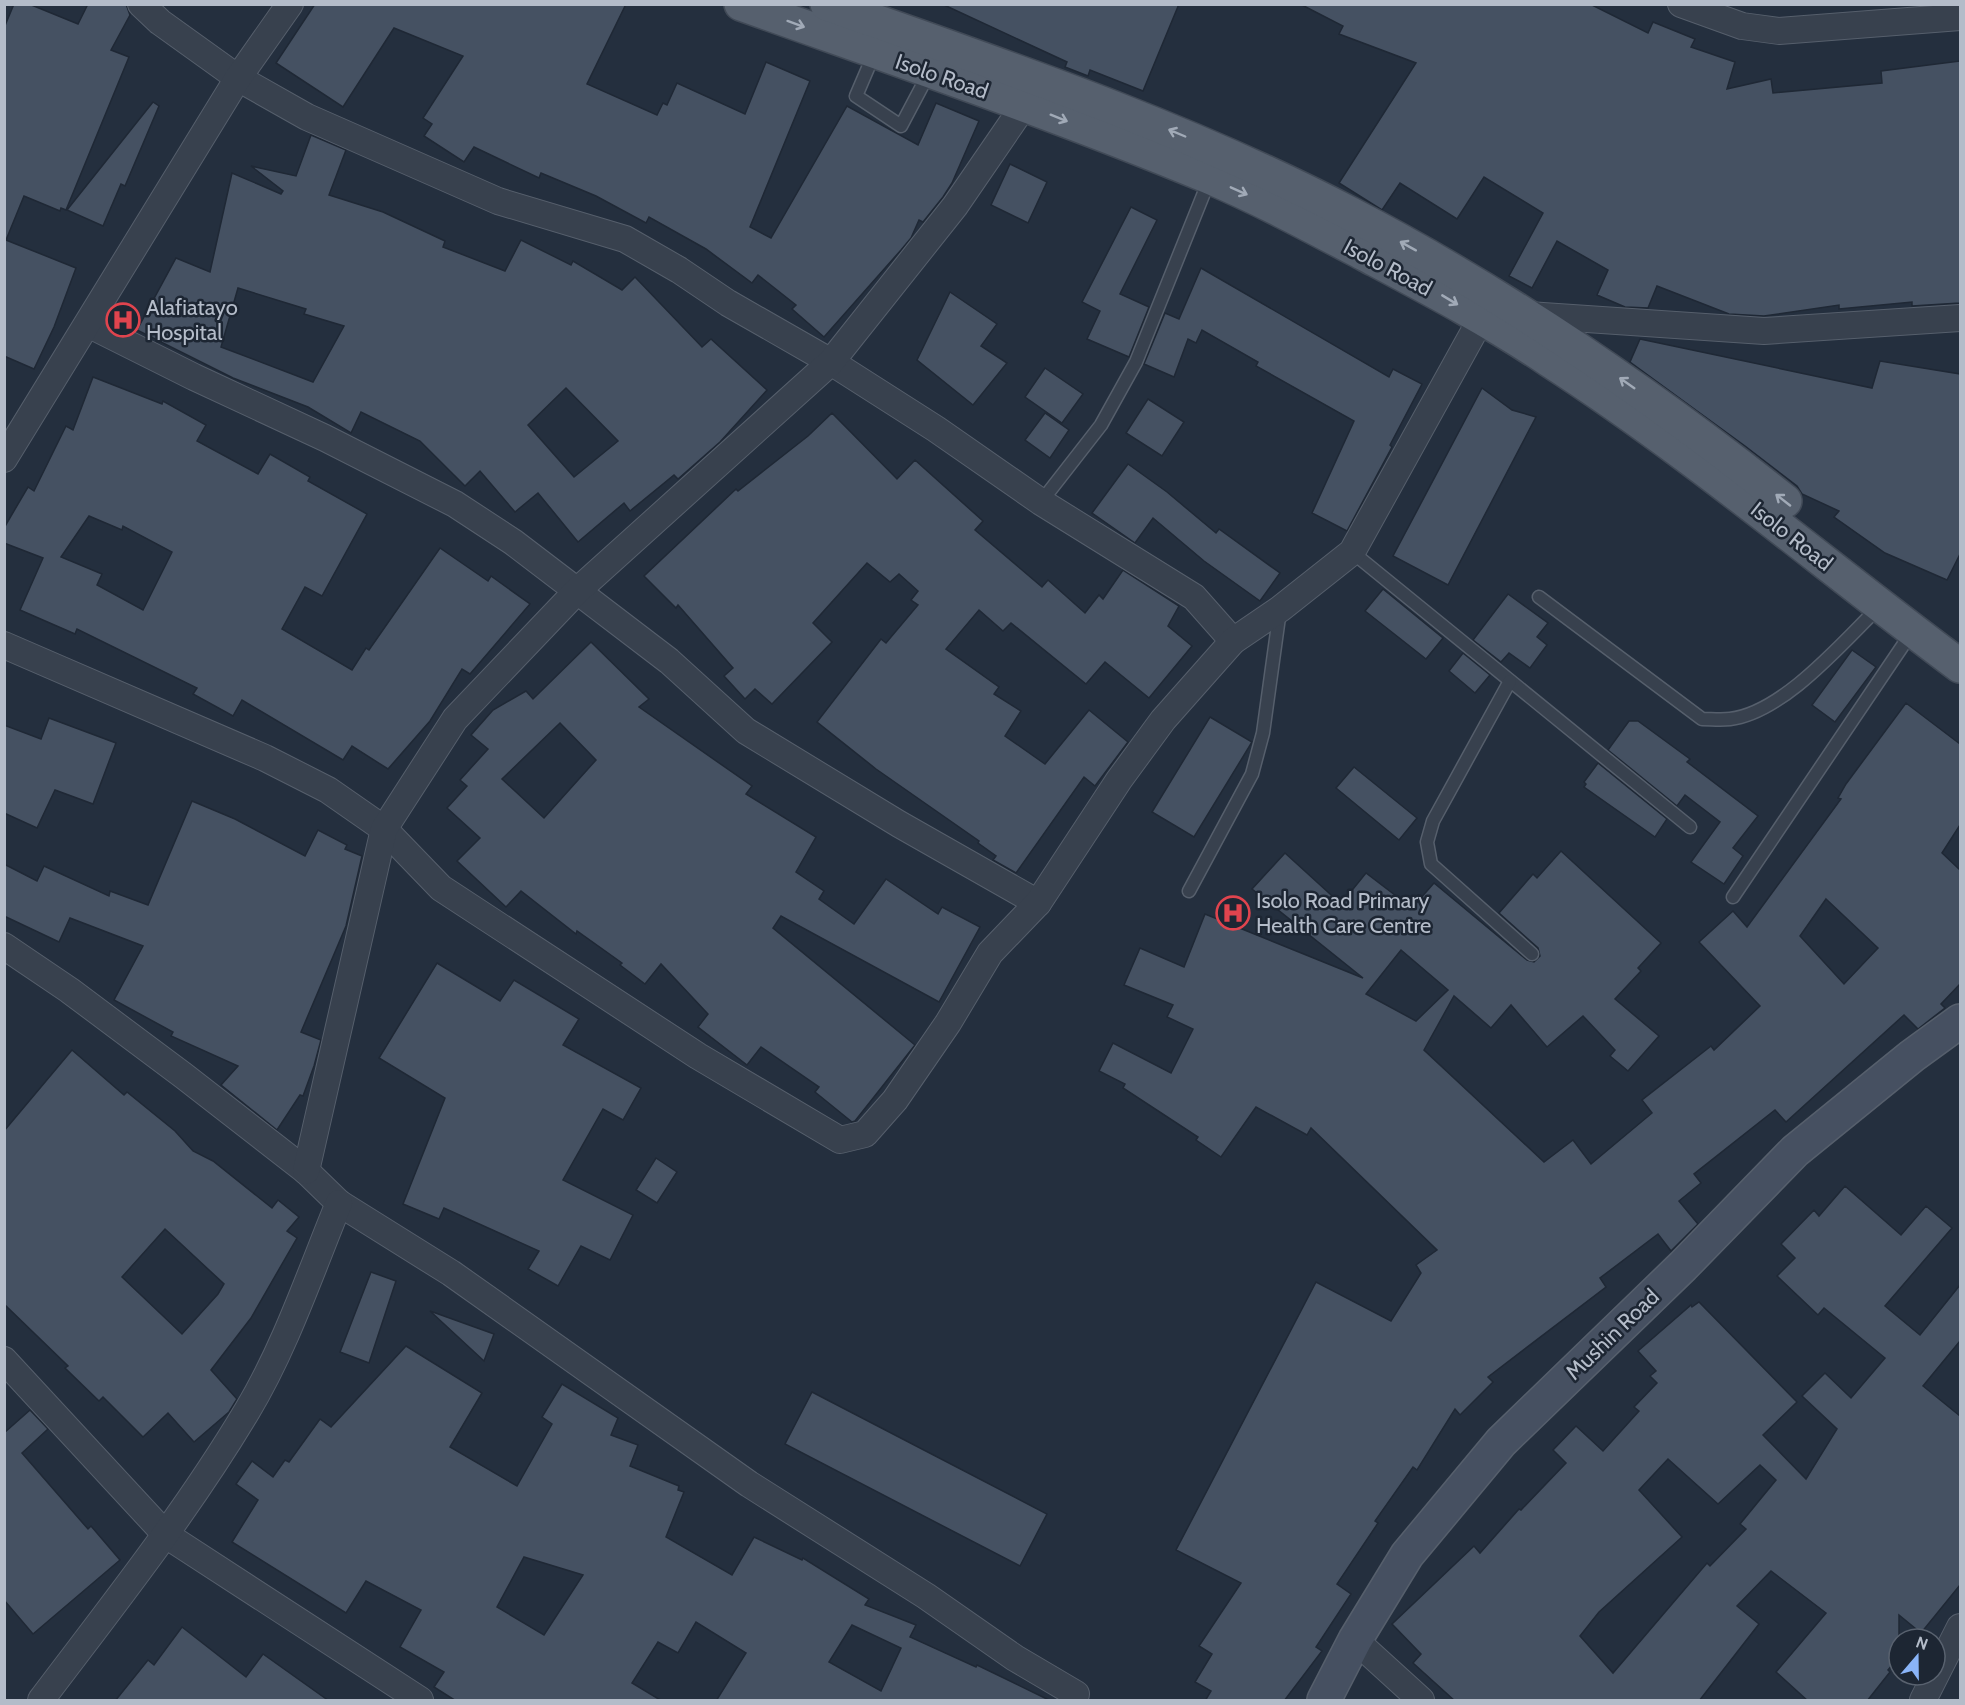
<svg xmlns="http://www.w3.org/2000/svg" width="1965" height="1705" viewBox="0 0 1965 1705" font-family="Cabin,sans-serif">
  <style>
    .building { fill: #455162; stroke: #1f2835; stroke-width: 1.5; fill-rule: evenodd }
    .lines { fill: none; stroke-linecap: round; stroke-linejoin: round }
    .service-casing { stroke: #565f6c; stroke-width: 15 }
    .minor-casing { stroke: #565f6c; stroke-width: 28 }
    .secondary-casing { stroke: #565f6c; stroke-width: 36 }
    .primary-casing { stroke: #414a57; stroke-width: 36 }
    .service { stroke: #38414e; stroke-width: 12 }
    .minor { stroke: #38414e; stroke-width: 26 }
    .secondary { stroke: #465061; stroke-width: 33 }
    .primary { stroke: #56606e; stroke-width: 33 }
    .oneway { stroke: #a1aab7 }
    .labels { text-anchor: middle; stroke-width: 5; stroke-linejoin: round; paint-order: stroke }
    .street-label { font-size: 22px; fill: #b4bcc9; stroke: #1d2633 }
    .poi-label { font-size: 22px; fill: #b4bcc9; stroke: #1d2633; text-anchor: start }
  </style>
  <rect width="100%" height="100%" fill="#242f3e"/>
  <g class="building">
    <path d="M14 4H29L78 24 88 4H126L130 15 111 50 129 57 66 210 61 208 60 211 24 196 6 240 76 268 54 327 34 369 4 356V28Z"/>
    <path d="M315 4H626L587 84 657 115 663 103 667 105 677 83 745 114 766 62 810 81 750 227 771 238 847 106 918 145 936 103 979 121 952 183 943 197 923 222 919 220 911 238 901 250 824 337 792 309 796 305 758 275 752 283 706 249 649 217 646 223 596 196 541 173 539 178 474 147 464 162 424 136 432 124 423 118 463 56 394 28 343 107 276 63Z"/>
    <path d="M942 4H1179L1143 91 1090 70 1088 76 1065 67 1067 62Z"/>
    <path d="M1300 4H1590L1648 33 1653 22 1695 39 1691 47 1735 62 1727 89 1771 79 1773 93 1882 83 1881 71 1960 61V303L1912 306V302L1839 309V305L1764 316 1729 314 1657 286 1648 308 1625 307 1597 295 1608 270 1557 241 1532 288 1509 276 1543 213 1484 177 1457 219 1400 183 1382 210 1339 183 1416 63 1339 34 1343 26Z"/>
    <path d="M153 102 159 106 125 186 121 184 103 226 67 210Z"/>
    <path d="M311 135 346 150 329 195 383 212 445 241 443 247 505 271 521 240 571 265 573 261 622 290 635 277 702 347 711 339 767 390 720 442 678 479 674 475 630 511 624 503 578 542 538 493 515 512 480 471 465 486 420 441 361 412 351 433 308 407 233 378 137 330 176 258 210 272 232 173 281 194 283 191 251 166 296 176ZM238 288 306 309 304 314 344 326 313 382 221 347ZM566 388 618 441 574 477 528 425Z"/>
    <path d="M1010 164 1047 182 1028 223 991 205Z"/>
    <path d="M1131 207 1157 220 1120 294 1149 307 1129 357 1087 339 1100 311 1082 302Z"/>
    <path d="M1201 268 1389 377 1393 369 1422 384 1390 445 1392 447 1347 531 1312 513 1354 421 1256 366 1258 362 1202 330 1196 343 1188 339 1174 377 1144 364 1165 313 1179 319Z"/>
    <path d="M950 292 997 324 981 346 1007 363 973 405 917 360Z"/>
    <path d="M1640 339 1872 388 1880 361 1960 374V554L1947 580 1885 553 1834 517 1839 511 1802 494 1797 486 1745 446 1630 362Z"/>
    <path d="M1045 368 1083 394 1062 423 1025 397Z"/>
    <path d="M93 377 162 404 163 401 206 425 197 441 258 474 270 454 310 477 308 481 367 514 322 596 305 587 282 629 352 670 366 648 369 650 440 548 488 581 491 576 530 604 470 674 462 669 430 721 388 769 352 746 343 760 242 700 233 716 193 694 197 688 77 629 75 634 20 610 43 558 4 543V528L28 487 34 491 66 426 73 430ZM89 516 122 530 123 526 172 552 143 610 97 585 102 574 61 557Z"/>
    <path d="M1482 388 1512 410 1536 417 1448 585 1393 556Z"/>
    <path d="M1148 399 1184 422 1162 456 1126 433Z"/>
    <path d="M832 413 897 479 915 460 983 521 975 530 1042 587 1048 580 1085 613 1099 595 1103 599 1123 570 1179 606 1168 626 1192 646 1149 698 1105 662 1086 684 1011 623 1003 631 979 610 946 649 999 687 994 694 1021 711 1005 736 1045 764 1089 710 1128 742 1095 786 1084 777 1016 873 993 860 996 856 978 843 979 841 876 769 817 722 881 639 886 643 918 605 911 600 918 591 899 574 890 582 867 563 813 623 832 642 772 704 755 689 745 699 724 676 733 668 678 605 676 608 644 576 736 489 738 491 808 436Z"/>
    <path d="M1045 413 1069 430 1050 458 1025 440Z"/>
    <path d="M1128 464 1167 492 1216 533 1219 529 1280 573 1260 601 1204 561 1153 518 1135 543 1092 513Z"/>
    <path d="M1383 589 1443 638 1426 659 1365 611Z"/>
    <path d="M1508 594 1548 623 1537 637 1547 645 1530 668 1509 653 1501 662 1473 640Z"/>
    <path d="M591 642 649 699 639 707 752 786 746 794 816 837 796 872 824 891 819 899 854 924 886 879 938 914 942 907 980 927 939 1002 781 916 773 928 915 1045 855 1121 852 1122 815 1092 819 1087 761 1047 747 1065 698 1027 708 1014 661 964 645 984 620 965 622 963 577 931 576 934 521 891 506 907 457 861 480 838 447 808 467 786 460 780 488 749 471 735 493 710 526 691 533 699ZM560 723 596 760 544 818 502 779Z"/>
    <path d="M1852 650 1876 667 1835 722 1812 705Z"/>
    <path d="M1463 653 1490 675 1475 693 1449 671Z"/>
    <path d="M1906 703 1960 744V825L1942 853 1960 870V984L1941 1004 1945 1008 1918 1029 1904 1015 1786 1122 1775 1110 1694 1174 1701 1183 1679 1201 1698 1224 1671 1251 1658 1234 1600 1278 1606 1287 1488 1377 1493 1382 1460 1415 1455 1409 1417 1470 1413 1467 1375 1521 1378 1523 1337 1584 1351 1594 1316 1647 1322 1651 1284 1701H1205L1211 1691 1195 1682 1212 1654 1199 1646 1241 1583 1176 1550 1316 1282 1391 1321 1421 1273 1416 1265 1437 1250 1311 1128 1307 1135 1256 1107 1221 1157 1196 1140 1198 1137 1123 1088 1125 1084 1099 1071 1113 1043 1171 1073 1193 1029 1167 1017 1173 1005 1124 985 1140 948 1184 967 1205 914 1363 978 1252 889 1285 853 1341 904 1366 873 1412 908 1434 883 1527 960 1534 962 1540 956 1538 948 1499 913 1533 874 1537 878 1561 851 1661 943 1638 968 1641 971 1615 999 1659 1036 1628 1071 1610 1056 1615 1050 1583 1016 1547 1047 1511 1005 1491 1028 1454 996 1424 1050 1544 1162 1573 1140 1591 1164 1652 1113 1642 1100 1711 1046 1714 1050 1760 1006 1699 942 1733 911 1747 927 1841 799 1838 798 1846 784ZM1826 899 1878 948 1844 984 1800 936ZM1401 950 1448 990 1416 1021 1366 994Z"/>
    <path d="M1210 717 1252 742 1194 837 1152 812Z"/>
    <path d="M49 718 116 743 93 804 55 790 37 828 4 813V725L41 739Z"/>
    <path d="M1629 721H1638L1690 759 1687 762 1758 816 1733 848 1743 856 1724 884 1691 862 1720 822 1685 795 1677 806 1608 750Z"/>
    <path d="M1598 763 1667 819 1655 837 1584 787 1586 784 1584 782Z"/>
    <path d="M1354 767 1417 818 1399 840 1336 788Z"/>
    <path d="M192 801 235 819 305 856 318 830 347 845 345 849 362 856 346 926 301 1032 321 1040 314 1066 303 1096 300 1095 277 1130 221 1085 238 1066 171 1036 173 1032 114 1000 143 946 70 918 59 942 4 916V864L37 881 44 866 109 896 110 891 148 905Z"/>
    <path d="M437 963 500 1001 514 980 579 1019 563 1045 641 1088 623 1120 603 1109 563 1180 633 1215 610 1260 581 1246 558 1286 528 1269 539 1251 444 1208 439 1219 403 1204 445 1098 379 1058Z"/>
    <path d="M72 1050 124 1095 127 1092 175 1131 193 1151 213 1161 272 1208 278 1200 299 1217 287 1231 297 1238 251 1318 211 1370 237 1399 229 1412 194 1442 168 1413 143 1437 103 1397 99 1401 65 1368 68 1366 4 1304V1131ZM165 1229 224 1284 218 1294 182 1334 122 1277Z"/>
    <path d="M656 1158 677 1172 657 1203 636 1190Z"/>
    <path d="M1845 1186 1901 1235 1926 1206 1952 1228 1885 1306 1920 1335 1960 1285V1341L1923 1386 1960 1416V1585L1921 1633 1899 1615V1657L1888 1670 1890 1672 1867 1701H1808L1776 1672 1826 1613 1771 1571 1737 1606 1759 1624 1699 1701H1455L1413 1663 1421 1654 1392 1624 1474 1546 1480 1553 1519 1509 1521 1510 1566 1463 1553 1450 1576 1426 1603 1451 1639 1411 1634 1407 1657 1383 1650 1376 1656 1371 1638 1351 1691 1305 1692 1307 1699 1302 1797 1402 1763 1435 1806 1479 1837 1429 1802 1396 1825 1373 1851 1398 1885 1358 1824 1308 1818 1315 1777 1276 1795 1258 1781 1244 1814 1210 1819 1216ZM1668 1459 1718 1504 1760 1465 1776 1480 1740 1524 1746 1529 1710 1566 1707 1563 1613 1673 1580 1636 1599 1612 1682 1537 1639 1490Z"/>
    <path d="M371 1272 396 1281 369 1363 340 1352Z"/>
    <path d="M430 1311 494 1334 484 1361Z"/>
    <path d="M406 1346 482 1393 450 1447 517 1486 552 1424 542 1417 562 1384 618 1418 611 1435 638 1445 630 1466 679 1486 678 1490 684 1492 666 1537 732 1575 754 1537 802 1560 803 1558 869 1599 865 1605 916 1625 910 1637 976 1667 977 1665 1051 1701H716L746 1653 696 1622 678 1653 658 1642 632 1683 662 1701H456L434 1687 444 1672 400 1647 421 1610 366 1581 346 1613 232 1542 258 1500 236 1484 252 1461 273 1477 285 1460 289 1462 320 1419 331 1427ZM524 1557 583 1575 544 1635 497 1607ZM852 1625 901 1648 881 1691 829 1662Z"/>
    <path d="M812 1392 1047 1514 1020 1566 785 1444Z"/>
    <path d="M30 1410 48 1429 22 1453 88 1529 91 1526 120 1560 33 1634 4 1600V1433Z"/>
    <path d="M182 1627 246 1677 263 1654 329 1701H115L148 1660 154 1665Z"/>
  </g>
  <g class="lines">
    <defs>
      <g id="service">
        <path d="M874 54 856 96 901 126 929 73"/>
        <path d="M1041 502 1101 425 1136 362 1210 178"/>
        <path d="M1352 552 1690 827"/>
        <path d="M1539 597 1702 719C1711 719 1721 720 1730 719 1783 713 1843 642 1880 606"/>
        <path d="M1510 681 1433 821 1427 842 1431 864 1532 954"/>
        <path d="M1189 891 1252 774 1263 733 1280 610"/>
        <path d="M1733 897 1912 632"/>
      </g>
      <g id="minor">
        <path d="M141 4 160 22 238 78 307 117 498 201 625 239 679 270 728 303 831 362 936 429 1041 502 1194 597 1233 641"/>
        <path d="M1681 4 1742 26 1779 31 1960 17"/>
        <path d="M1528 315 1764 331 1960 318"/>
        <path d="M88 324 194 377 325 438 455 504 513 542 669 661 746 731 899 824 1038 903"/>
        <path d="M4 459 238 78 290 4"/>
        <path d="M4 645 265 758 328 790 384 829 441 888 698 1056 840 1140 865 1134 895 1100 948 1023 990 953 1038 903 1119 780 1163 720 1233 641 1280 609 1352 552 1481 319"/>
        <path d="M4 946 69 990 184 1076 306 1171 339 1203 451 1273 749 1484 926 1596 1015 1658 1076 1694"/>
        <path d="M306 1171 384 829 455 719 577 591 831 362 955 206 1025 104"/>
        <path d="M4 1360 166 1535 420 1700"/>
        <path d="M1355 1640 1421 1700"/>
        <path d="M41 1700C112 1606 186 1513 247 1411 285 1348 311 1271 339 1203"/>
        <path d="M1923 1700 1960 1627"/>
      </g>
      <path id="secondary" d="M1324 1700 1355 1640 1407 1555 1501 1442 1683 1266 1795 1151 1912 1056 1960 1021"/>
      <g id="primary">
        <path d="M741 4C898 60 1055 113 1209 177 1263 200 1315 228 1366 255 1428 288 1491 321 1549 360 1693 453 1823 564 1960 666"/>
        <path d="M827 4C1003 66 1182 126 1349 213 1503 293 1649 393 1785 501"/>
      </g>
    </defs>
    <use href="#service" class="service-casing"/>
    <use href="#minor" class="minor-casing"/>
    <use href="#secondary" class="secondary-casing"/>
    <use href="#primary" class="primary-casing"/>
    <use href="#service" class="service"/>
    <use href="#minor" class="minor"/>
    <use href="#secondary" class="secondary"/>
    <use href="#primary" class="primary"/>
  </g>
  <defs><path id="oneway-shaft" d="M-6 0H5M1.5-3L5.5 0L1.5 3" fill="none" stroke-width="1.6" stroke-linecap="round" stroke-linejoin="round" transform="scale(1.5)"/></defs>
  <g class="oneway">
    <use href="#oneway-shaft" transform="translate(796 24) rotate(20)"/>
    <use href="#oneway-shaft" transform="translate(1059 118) rotate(22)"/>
    <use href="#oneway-shaft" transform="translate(1177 133) rotate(-157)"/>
    <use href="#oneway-shaft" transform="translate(1239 191) rotate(24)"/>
    <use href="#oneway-shaft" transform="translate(1408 246) rotate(-151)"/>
    <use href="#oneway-shaft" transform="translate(1450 300) rotate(31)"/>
    <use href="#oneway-shaft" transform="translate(1627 383) rotate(-145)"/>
    <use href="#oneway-shaft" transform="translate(1783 500) rotate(-142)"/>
  </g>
  <defs>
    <symbol id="hospital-ring" viewBox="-11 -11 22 22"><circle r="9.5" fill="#1d2633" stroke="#e0444e" stroke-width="1.5"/><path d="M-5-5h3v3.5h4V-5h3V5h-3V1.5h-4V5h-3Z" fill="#e0444e"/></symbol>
  </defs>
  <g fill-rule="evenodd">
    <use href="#hospital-ring" x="104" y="301" width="38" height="38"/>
    <use href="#hospital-ring" x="1214" y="894" width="38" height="38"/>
  </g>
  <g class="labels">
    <g class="street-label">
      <text transform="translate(942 76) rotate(19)" y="8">Isolo Road</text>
      <text transform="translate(1388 267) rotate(28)" y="8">Isolo Road</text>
      <text transform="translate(1792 536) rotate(38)" y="8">Isolo Road</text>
      <text transform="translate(1612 1334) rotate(-44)" y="8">Mushin Road</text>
    </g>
    <g class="poi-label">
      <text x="146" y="315">Alafiatayo<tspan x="146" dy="25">Hospital</tspan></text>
      <text x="1256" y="908">Isolo Road Primary<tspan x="1256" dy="25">Health Care Centre</tspan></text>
    </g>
  </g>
  <rect width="1965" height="1705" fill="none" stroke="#b4bcc9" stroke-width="12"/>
  <g transform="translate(1917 1657) rotate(20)"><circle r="28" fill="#1d2633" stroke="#59626f" stroke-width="1.5"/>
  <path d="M0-4.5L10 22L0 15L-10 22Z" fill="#8ab4f8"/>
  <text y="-9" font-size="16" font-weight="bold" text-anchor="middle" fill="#b4bcc9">N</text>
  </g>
</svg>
